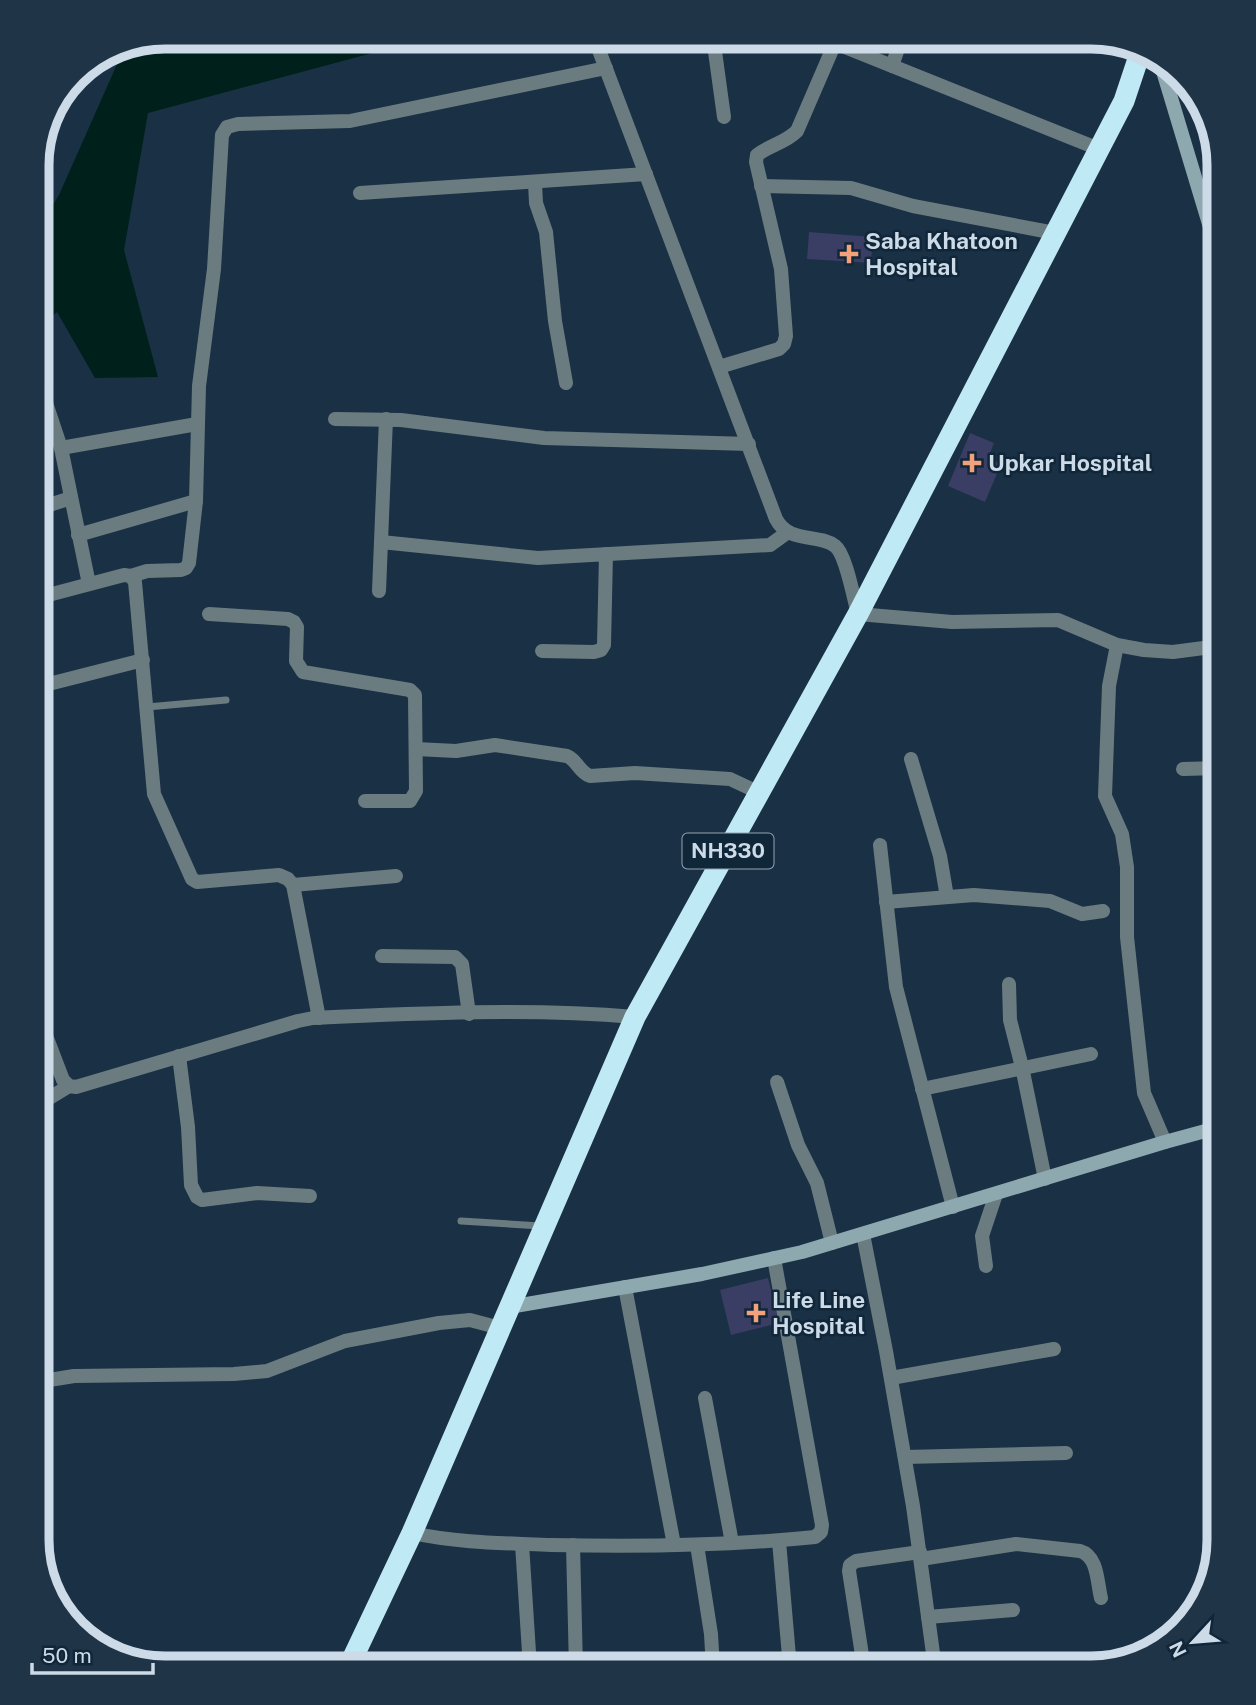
<svg xmlns="http://www.w3.org/2000/svg" width="1256" height="1705" viewBox="0 0 1256 1705" font-family="'Public Sans',sans-serif">
  <style>
    .water { fill: #00201c }
    .building { fill: #3a3d64 }
    .lines { fill: none; stroke-linecap: round; stroke-linejoin: round }
    .path { stroke: #6d7f90; stroke-width: 2.5; stroke-dasharray: 5 5; stroke-linecap: butt }
    .lane { stroke: #6b7c80; stroke-width: 7 }
    .street { stroke: #6b7c80; stroke-width: 14 }
    .secondary { stroke: #8da8af; stroke-width: 14 }
    .highway { stroke: #bfe9f4; stroke-width: 21 }
    .poi-dot { fill: #f1a17c; stroke: #102639; stroke-width: 2.5 }
    .labels { text-anchor: middle; stroke-width: 5; stroke-linejoin: round; paint-order: stroke }
    .shield { fill: #102639; stroke: #94a4b3; stroke-width: 2 }
    .shield-label { font-size: 21px; font-weight: bold; fill: #cddae7 }
    .poi-label { font-size: 23px; font-weight: bold; fill: #cddae7; stroke: #102639; text-anchor: start }
    .rim { fill: none; stroke: #cddae7; stroke-width: 9 }
  </style>
  <rect width="100%" height="100%" fill="#1a3044"/>
  <path class="water" d="M165 37H432L148 113 124 250 158 377 95 378 57 312 37 331V231L59 195 122 53Z"/>
  <g class="building">
    <path d="M809 232 873 237 871 263 807 259Z"/>
    <path d="M970 433 994 443 988 458 1001 464 985 502 948 486Z"/>
    <path d="M768 1278 779 1323 731 1335 720 1290Z"/>
  </g>
  <g class="lines">
    <path class="path" d="M78 71 97 63"/>
    <g class="lane">
      <path d="M1168 89 1182 80"/>
      <path d="M147 707 226 700"/>
      <path d="M461 1221 541 1226"/>
    </g>
    <g class="street">
      <path d="M594 37 776 519C789 544 818 533 835 546 846 554 854 600 858 614L952 622 1058 620 1117 645 1144 650 1173 652 1219 646"/>
      <path d="M713 37 724 117"/>
      <path d="M820 37 1099 149"/>
      <path d="M892 66 902 37"/>
      <path d="M535 183 536 203 546 232 555 321 566 383"/>
      <path d="M761 186 851 188 913 206 1055 233"/>
      <path d="M360 193 646 174"/>
      <path d="M719 367 779 349 784 344 786 336 781 269 756 162 757 155C770 145 785 143 797 131L835 43"/>
      <path d="M37 376 61 448 89 584"/>
      <path d="M335 419 401 420 544 438 749 444"/>
      <path d="M61 448 197 424"/>
      <path d="M37 509 71 498"/>
      <path d="M78 535 196 501"/>
      <path d="M381 542 538 558 770 545 788 532"/>
      <path d="M131 576 147 571 181 570 186 568 189 563 196 501 199 386 214 269 222 135 227 127 238 124 350 121 606 68"/>
      <path d="M379 591 386 419"/>
      <path d="M37 598 124 575 131 576 135 582 154 794 192 879 197 882 279 875 288 879 293 885 319 1018"/>
      <path d="M209 614 288 619 294 622 297 627 296 661 303 672 410 690 415 695 416 791 410 801H365"/>
      <path d="M1117 645 1109 686 1105 796 1122 834 1127 867V937L1144 1093 1165 1142"/>
      <path d="M542 651 594 652 601 650 604 645 606 554"/>
      <path d="M37 687 143 660"/>
      <path d="M416 749 456 751 495 745 567 756C577 760 579 772 590 776L635 773 730 779 760 793"/>
      <path d="M911 759 940 856 947 897"/>
      <path d="M1183 769 1219 768"/>
      <path d="M880 845 896 987 953 1207"/>
      <path d="M293 885 396 876"/>
      <path d="M886 902 974 895 1050 901 1082 914 1103 911"/>
      <path d="M382 956 455 957 462 964 469 1014"/>
      <path d="M1009 984 1010 1020 1022 1067 1045 1179"/>
      <path d="M37 1012 63 1080 69 1086 76 1087 298 1021 313 1018C420 1013 528 1008 635 1017"/>
      <path d="M179 1056 188 1127 191 1185 197 1197 202 1200 257 1193 310 1196"/>
      <path d="M777 1082 798 1145 817 1183 832 1243"/>
      <path d="M922 1089 1091 1054"/>
      <path d="M37 1101 51 1097 69 1086"/>
      <path d="M863 1234 886 1351 913 1506 935 1668"/>
      <path d="M986 1266 982 1236 996 1194"/>
      <path d="M625 1287 674 1545"/>
      <path d="M891 1378 1054 1349"/>
      <path d="M37 1382 74 1376 234 1374 267 1371 345 1341 439 1323 470 1320 500 1328"/>
      <path d="M705 1398 732 1543"/>
      <path d="M905 1457 1066 1453"/>
      <path d="M412 1533C458 1543 504 1543 551 1545 639 1547 728 1546 815 1537L821 1532 822 1525 774 1258"/>
      <path d="M779 1541 790 1668"/>
      <path d="M522 1544 530 1668"/>
      <path d="M573 1545 576 1668"/>
      <path d="M697 1545 711 1634 713 1668"/>
      <path d="M921 1559 1016 1544 1080 1551C1098 1556 1097 1582 1101 1598"/>
      <path d="M928 1617 1013 1610"/>
      <path d="M864 1668 849 1571 850 1565 856 1561 920 1552"/>
    </g>
    <g class="secondary">
      <path d="M1159 58 1219 257"/>
      <path d="M509 1307 702 1274 802 1252 1165 1142 1209 1130 1219 1131"/>
    </g>
    <path class="highway" d="M348 1668 412 1533 635 1017 858 614 1124 101 1141 50"/>
  </g>
  <g class="poi-dot">
    <path d="M845.5 243.5h7v7h7v7h-7v7h-7v-7h-7v-7h7z"/>
    <path d="M968.5 452.5h7v7h7v7h-7v7h-7v-7h-7v-7h7z"/>
    <path d="M752.5 1302.5h7v7h7v7h-7v7h-7v-7h-7v-7h7z"/>
  </g>
  <g class="labels">
    <rect class="shield" x="682.5" y="833.5" width="91" height="35" rx="5"/>
    <g class="shield-label">
      <text x="728" y="858">NH330</text>
    </g>
    <g class="poi-label">
      <text x="865" y="249">Saba Khatoon<tspan x="865" dy="26">Hospital</tspan></text>
      <text x="988" y="471">Upkar Hospital</text>
      <text x="772" y="1308">Life Line<tspan x="772" dy="26">Hospital</tspan></text>
    </g>
  </g>
  <path d="M0 0H1256V1705H0ZM165 49H1091A116 116 0 0 1 1207 165V1540A116 116 0 0 1 1091 1656H165A116 116 0 0 1 49 1540V165A116 116 0 0 1 165 49Z" fill="#1f3447" fill-rule="evenodd"/>
  <path class="rim" d="M165 49H1091A116 116 0 0 1 1207 165V1540A116 116 0 0 1 1091 1656H165A116 116 0 0 1 49 1540V165A116 116 0 0 1 165 49Z"/>
  <g transform="translate(1193 1642) rotate(244)" stroke="#102639" stroke-width="5" paint-order="stroke">
  <path d="M0-5L12 26L0 18L-12 26Z" fill="#cddae7"/>
  <text y="-10" font-size="19" font-weight="bold" text-anchor="middle" fill="#cddae7">N</text>
  </g>
  <path d="M32 1663v10h121v-10" fill="none" stroke="#cddae7" stroke-width="3.5"/>
  <text x="42" y="1663" font-size="21" fill="#cddae7" stroke="#102639" stroke-width="5" paint-order="stroke">50 m</text>
</svg>
